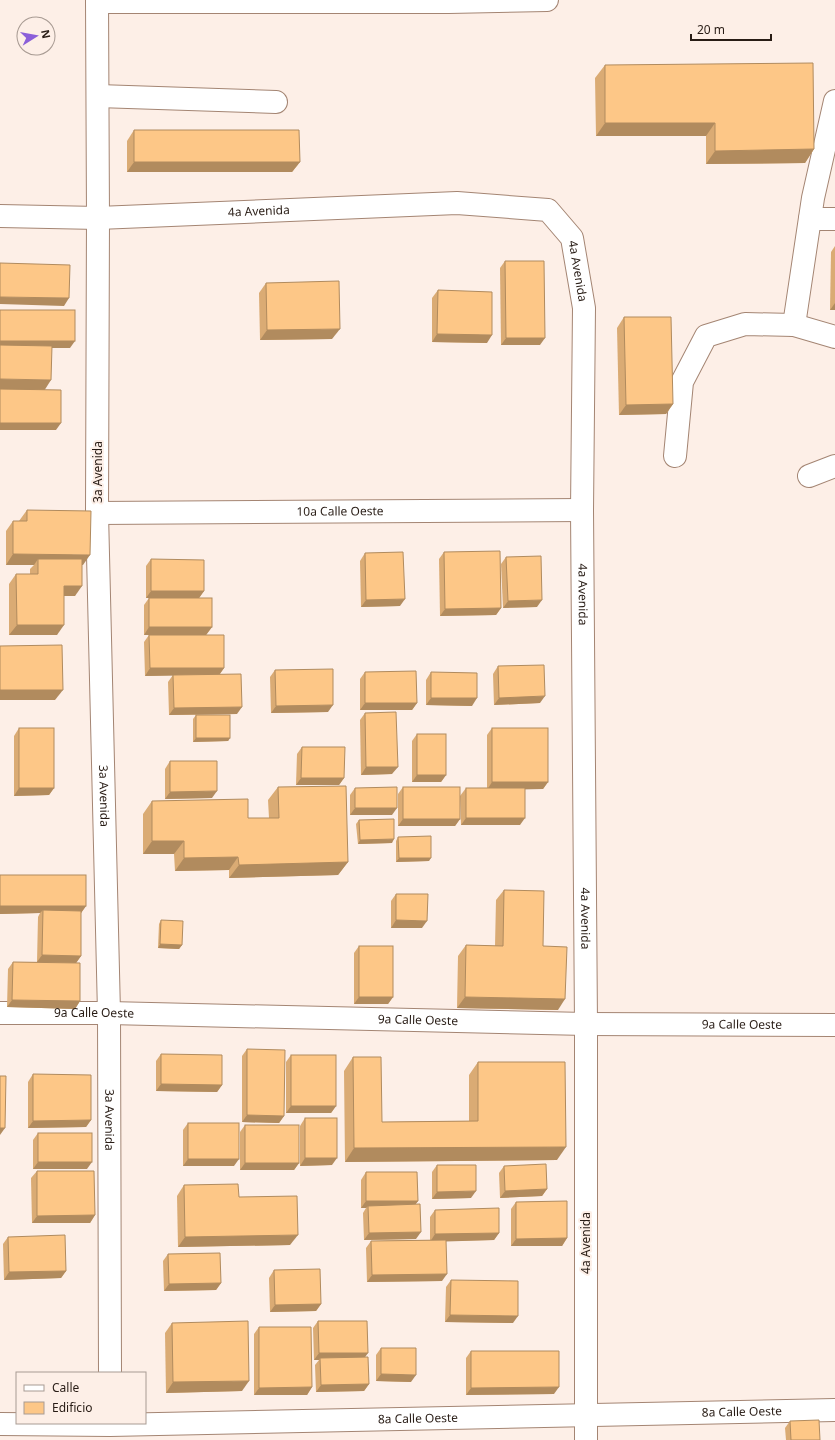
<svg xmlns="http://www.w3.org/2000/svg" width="835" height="1440" viewBox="0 0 835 1440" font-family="'Noto Sans',sans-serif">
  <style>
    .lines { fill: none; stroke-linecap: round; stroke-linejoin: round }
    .minor-casing { stroke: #a48573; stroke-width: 24 }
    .minor { stroke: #fff; stroke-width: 22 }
    .wall { fill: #daab74 }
    .shaded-wall { fill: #b18b5e }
    .building { fill: #fdc787; stroke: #b18b5e }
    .labels { text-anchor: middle; stroke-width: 4; stroke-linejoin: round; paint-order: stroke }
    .street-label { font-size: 12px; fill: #281c15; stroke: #fdefe7 }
  </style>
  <rect width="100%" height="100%" fill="#fdefe7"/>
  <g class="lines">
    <defs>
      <g id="minor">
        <path id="s1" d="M97 0 98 218 97 513 109 1013 110 1373"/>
        <path d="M97 2H449L547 0"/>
        <path d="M98 96 276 102"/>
        <path id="s2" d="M0 216 98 218 457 203 548 210 572 238 584 308 582 510 586 1024V1440"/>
        <path d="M810 219H835"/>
        <path d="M794 325 813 198 835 101"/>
        <path d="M675 456 682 382 706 336 745 324 794 325 835 337"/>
        <path d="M809 476 835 466"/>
        <path id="s3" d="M97 513 582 510"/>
        <path id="s4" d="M0 1013H109L586 1024 835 1025"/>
        <path id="s5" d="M0 1424 110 1425 835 1410"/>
      </g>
    </defs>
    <use href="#minor" class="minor-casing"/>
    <use href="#minor" class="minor"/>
  </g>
  <g class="wall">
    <path d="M605 65 814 149 805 163 706 164V136H596L595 78Z"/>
    <path d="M134 130 300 162 292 172H127V141Z"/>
    <path d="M835 246V310H830L831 252Z"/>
    <path d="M505 261 540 345H501L500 268Z"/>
    <path d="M266 283 332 339 260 340 259 293Z"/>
    <path d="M438 290 487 343 432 342V298Z"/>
    <path d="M624 317 673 404 666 414 619 415 617 328Z"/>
    <path d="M27 510 83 565H82L75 596H64L57 635H9V584L16 574H30V569L34 565H6V531L13 521H19Z"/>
    <path d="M444 552 501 608 496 615 440 616 439 559Z"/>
    <path d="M365 553 400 606 361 607 360 561Z"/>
    <path d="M506 557 537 607 503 608 501 564Z"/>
    <path d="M151 559 204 591 199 598H146V566Z"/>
    <path d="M149 598 212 627 206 635H144V605Z"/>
    <path d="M149 635 224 668 220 674 237 714 169 715 168 682 173 675 145 676 144 642Z"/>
    <path d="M498 666 540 703 494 705 493 674Z"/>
    <path d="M275 670 328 712 271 713 270 677Z"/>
    <path d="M365 672 417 703 412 710H360V679Z"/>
    <path d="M431 672 472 706 426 705V680Z"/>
    <path d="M365 713 392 774 361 775 360 720Z"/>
    <path d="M196 715 230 738 228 741 193 742V719Z"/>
    <path d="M19 728 54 788 49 795 14 796V736Z"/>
    <path d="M492 728 548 782 543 789H525L520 825H461L460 796 466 788H487V735Z"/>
    <path d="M417 734 446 775 441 782H412V741Z"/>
    <path d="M302 747 344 778 339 785H296L297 754Z"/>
    <path d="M170 761 212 798 165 799V769Z"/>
    <path d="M278 787 348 862 338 875 229 878V870L175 871 174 854H143V814L152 801 248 818H269L268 800Z"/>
    <path d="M403 787 460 819 455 826H398V794Z"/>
    <path d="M355 788 392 815H350V795Z"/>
    <path d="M359 820 392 843 358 844 356 824Z"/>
    <path d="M398 837 429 861 396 862V841Z"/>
    <path d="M0 875 86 906 81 913V956L76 963 80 1001 75 1009 7 1007 8 969 13 962H37L38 917 40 913 0 914Z"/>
    <path d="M504 890 543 946 558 1010 457 1008 458 956 466 945 495 946 496 900Z"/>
    <path d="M396 894 422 928H391V901Z"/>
    <path d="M161 920 182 945 179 949 158 948 159 924Z"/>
    <path d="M359 946 393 997 388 1004H354V953Z"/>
    <path d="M247 1049 284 1116 279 1123 242 1122V1056Z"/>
    <path d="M161 1054 222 1085 217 1092 156 1091V1061Z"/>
    <path d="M291 1055 336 1106 331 1113H286V1062Z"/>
    <path d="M353 1057 382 1122 469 1121V1075L478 1062 557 1160 345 1162 344 1071Z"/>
    <path d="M33 1074 91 1120 86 1127 28 1128V1082Z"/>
    <path d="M305 1118 332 1165 300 1166V1126Z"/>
    <path d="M188 1123 234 1166H183V1130Z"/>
    <path d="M245 1125 299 1163 294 1170H240V1132Z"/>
    <path d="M38 1133 87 1169H33V1140Z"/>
    <path d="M437 1165 471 1198 432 1199V1172Z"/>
    <path d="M504 1166 547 1189 542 1196 500 1198 499 1173Z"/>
    <path d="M37 1171 95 1215 90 1223H32L31 1178Z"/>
    <path d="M366 1172 418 1201 415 1204 416 1239 364 1240 363 1213 366 1208H361V1180Z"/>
    <path d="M184 1185 239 1197 290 1245 178 1247 177 1196Z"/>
    <path d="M516 1202 567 1238 562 1246H511V1209Z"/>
    <path d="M435 1210 499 1233 494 1240 446 1241 442 1281 367 1282 366 1248 371 1241 430 1240V1217Z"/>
    <path d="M8 1237 66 1271 61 1278 4 1280 3 1244Z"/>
    <path d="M168 1254 221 1283 216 1290 164 1291 163 1261Z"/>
    <path d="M274 1270 321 1304 316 1311 270 1312 269 1278Z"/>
    <path d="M451 1280 513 1323 445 1322 446 1287Z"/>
    <path d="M318 1321 365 1357 369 1384 364 1391 316 1392 315 1365 319 1360H314L313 1328Z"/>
    <path d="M172 1323 242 1391 166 1393 165 1333Z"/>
    <path d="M259 1327 312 1387 307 1395H254V1334Z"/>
    <path d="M381 1348 411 1382 376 1381V1355Z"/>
    <path d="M471 1351 554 1394 466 1395V1358Z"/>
    <path d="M790 1421 820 1440H786L785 1428Z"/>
  </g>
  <g class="shaded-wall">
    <path d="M605 123H715L706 136H596Z"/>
    <path d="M814 149 805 163 706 164 715 151Z"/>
    <path d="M134 162H300L292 172H127Z"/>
    <path d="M0 297 69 298 64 306 0 304Z"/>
    <path d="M835 303V310H830Z"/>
    <path d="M340 329 332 339 260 340 267 330Z"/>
    <path d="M437 334 492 335 487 343 432 342Z"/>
    <path d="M506 338H545L540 345H501Z"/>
    <path d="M0 341H75L70 348H0Z"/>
    <path d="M0 379 51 380 44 391 0 390Z"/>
    <path d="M673 404 666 414 619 415 626 405Z"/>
    <path d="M0 423H61L56 430H0Z"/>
    <path d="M13 554 90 555 83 565H38V559L34 565H6Z"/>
    <path d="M64 586H82L75 596H57Z"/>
    <path d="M151 591H204L199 598H146Z"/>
    <path d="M405 599 400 606 361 607 366 600Z"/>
    <path d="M542 600 537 607 503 608 508 601Z"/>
    <path d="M501 608 496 615 440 616 445 609Z"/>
    <path d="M17 625H64L57 635H9Z"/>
    <path d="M149 627H212L206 635H144Z"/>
    <path d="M150 668H224L219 675 145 676Z"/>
    <path d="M0 690H63L55 700H0Z"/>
    <path d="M545 696 540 703 494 705 499 698Z"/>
    <path d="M431 698H477L472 706 426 705Z"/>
    <path d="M365 703H417L412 710H360Z"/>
    <path d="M333 705 328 712 271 713 276 706Z"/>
    <path d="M242 707 237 714 169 715 174 708Z"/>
    <path d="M196 738H230L228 741 193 742Z"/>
    <path d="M366 767H398L392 774 361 775Z"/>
    <path d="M417 775H446L441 782H412Z"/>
    <path d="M301 778H344L339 785H296Z"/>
    <path d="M492 782H548L543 789 487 790Z"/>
    <path d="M19 788H54L49 795 14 796Z"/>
    <path d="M217 791 212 798 165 799 170 792Z"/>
    <path d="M355 808H397L392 815H350Z"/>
    <path d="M466 818H525L520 825H461Z"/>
    <path d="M403 819H460L455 826H398Z"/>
    <path d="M394 839 392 843 358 844 360 840Z"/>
    <path d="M152 841H184L174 854H143Z"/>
    <path d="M238 857 229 870 175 871 184 858Z"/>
    <path d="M399 858H431L429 861 396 862Z"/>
    <path d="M348 862 338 875 229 878 239 865Z"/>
    <path d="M0 906H86L81 913 43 910 40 913 0 914Z"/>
    <path d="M396 920 427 921 422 928H391Z"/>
    <path d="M160 944 182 945 179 949 158 948Z"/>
    <path d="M42 955 81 956 76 963 37 962Z"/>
    <path d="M359 997H393L388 1004H354Z"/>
    <path d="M465 997 565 999 558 1010 457 1008Z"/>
    <path d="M12 1000 80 1001 75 1009 7 1007Z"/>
    <path d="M161 1084 222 1085 217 1092 156 1091Z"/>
    <path d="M291 1106H336L331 1113H286Z"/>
    <path d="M247 1115 284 1116 279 1123 242 1122Z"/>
    <path d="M91 1120 86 1127 28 1128 33 1121Z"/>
    <path d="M0 1128H5L0 1135Z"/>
    <path d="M566 1147 557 1160 345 1162 354 1148Z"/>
    <path d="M305 1158H337L332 1165 300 1166Z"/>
    <path d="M188 1159H239L234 1166H183Z"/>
    <path d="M38 1162H92L87 1169H33Z"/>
    <path d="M245 1163H299L294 1170H240Z"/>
    <path d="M547 1189 542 1196 500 1198 505 1191Z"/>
    <path d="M476 1191 471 1198 432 1199 437 1192Z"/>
    <path d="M366 1201H418L413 1208 368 1206 366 1208H361Z"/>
    <path d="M95 1215 90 1223H32L37 1216Z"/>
    <path d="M421 1232 416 1239 364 1240 369 1233Z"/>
    <path d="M499 1233 494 1240 430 1242 435 1234Z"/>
    <path d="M298 1235 290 1245 178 1247 185 1237Z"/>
    <path d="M567 1238 562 1246H511L516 1239Z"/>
    <path d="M66 1271 61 1278 4 1280 9 1272Z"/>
    <path d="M447 1274 442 1281 367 1282 372 1275Z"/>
    <path d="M221 1283 216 1290 164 1291 169 1284Z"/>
    <path d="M321 1304 316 1311 270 1312 275 1305Z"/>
    <path d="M450 1315 518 1316 513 1323 445 1322Z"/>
    <path d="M319 1353H368L363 1360 320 1358 319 1360H314Z"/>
    <path d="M381 1374 416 1375 411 1382 376 1381Z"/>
    <path d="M249 1381 242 1391 166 1393 173 1382Z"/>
    <path d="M369 1384 364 1391 316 1392 321 1385Z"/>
    <path d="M312 1387 307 1395H254L259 1388Z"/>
    <path d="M559 1387 554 1394 466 1395 471 1388Z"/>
  </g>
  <g class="building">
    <path d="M813 63 814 149 715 151V123H605V65Z"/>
    <path d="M134 130H299L300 162H134Z"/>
    <path d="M505 261H544L545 338H506Z"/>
    <path d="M0 263 70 265 69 298 0 297Z"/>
    <path d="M339 281 340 329 267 330 266 283Z"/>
    <path d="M438 290 492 292V335L437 334Z"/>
    <rect x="0" y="310" width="75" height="31"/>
    <path d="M624 317H671L673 404 626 405Z"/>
    <path d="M0 345 52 346 51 380 0 379Z"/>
    <path d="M0 389 61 390V423H0Z"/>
    <path d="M27 510 91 511 90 555 13 554V521H27Z"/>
    <path d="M500 551 501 608 445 609 444 552Z"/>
    <path d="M403 552 405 599 366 600 365 553Z"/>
    <path d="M541 556 542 600 508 601 506 557Z"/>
    <path d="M38 559H82V586H64V625H17L16 574H38Z"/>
    <path d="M151 559 204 560V591H151Z"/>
    <rect x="149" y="598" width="63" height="29"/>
    <path d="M149 635H224V668H150Z"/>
    <path d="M62 645 63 690H0V646Z"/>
    <path d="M544 665 545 696 499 698 498 666Z"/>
    <path d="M333 669V705L276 706 275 670Z"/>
    <path d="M416 671 417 703H365V672Z"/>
    <path d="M431 672 477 673V698H431Z"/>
    <path d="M241 674 242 707 174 708 173 675Z"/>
    <path d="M396 712 398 767H366L365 713Z"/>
    <rect x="196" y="715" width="34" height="23"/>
    <rect x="19" y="728" width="35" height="60"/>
    <rect x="492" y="728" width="56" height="54"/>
    <rect x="417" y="734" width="29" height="41"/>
    <path d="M302 747H345L344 778H301Z"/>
    <path d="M170 761H217V791L170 792Z"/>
    <path d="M346 786 348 862 239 865 238 857 184 858V841H152V801L248 799V818H279L278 787Z"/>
    <path d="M397 787V808H355V788Z"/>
    <rect x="403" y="787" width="57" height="32"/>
    <rect x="466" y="788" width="59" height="30"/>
    <path d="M394 819V839L360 840 359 820Z"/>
    <path d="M431 836V858H399L398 837Z"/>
    <rect x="0" y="875" width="86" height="31"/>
    <path d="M504 890 544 891 543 946 567 947 565 999 465 997 466 945 503 946Z"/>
    <path d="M396 894H428L427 921 396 920Z"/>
    <path d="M43 910 81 911V956L42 955Z"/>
    <path d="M161 920 183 921 182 945 160 944Z"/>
    <rect x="359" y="946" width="34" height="51"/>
    <path d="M13 962 80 963V1001L12 1000Z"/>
    <path d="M247 1049 285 1050 284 1116 247 1115Z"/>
    <path d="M161 1054 222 1055V1085L161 1084Z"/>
    <rect x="291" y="1055" width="45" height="51"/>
    <path d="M353 1057H381L382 1122 478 1121V1062H565L566 1147 354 1148Z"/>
    <path d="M33 1074 91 1075V1120L33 1121Z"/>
    <path d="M0 1076H6L5 1128H0Z"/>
    <rect x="305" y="1118" width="32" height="40"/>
    <rect x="188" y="1123" width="51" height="36"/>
    <rect x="245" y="1125" width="54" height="38"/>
    <rect x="38" y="1133" width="54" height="29"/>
    <path d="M546 1164 547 1189 505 1191 504 1166Z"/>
    <path d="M437 1165H476V1191L437 1192Z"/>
    <path d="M37 1171H94L95 1215 37 1216Z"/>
    <path d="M366 1172H417L418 1201H366Z"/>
    <path d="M238 1184 239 1197 297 1196 298 1235 185 1237 184 1185Z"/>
    <path d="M567 1201V1238L516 1239V1202Z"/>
    <path d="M420 1204 421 1232 369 1233 368 1206Z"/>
    <path d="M499 1208V1233L435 1234V1210Z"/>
    <path d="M65 1235 66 1271 9 1272 8 1237Z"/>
    <path d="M446 1240 447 1274 372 1275 371 1241Z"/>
    <path d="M220 1253 221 1283 169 1284 168 1254Z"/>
    <path d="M320 1269 321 1304 275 1305 274 1270Z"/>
    <path d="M451 1280 518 1281V1316L450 1315Z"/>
    <path d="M248 1321 249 1381 173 1382 172 1323Z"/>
    <path d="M318 1321H367L368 1353H319Z"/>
    <path d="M259 1327H311L312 1387 259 1388Z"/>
    <path d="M381 1348H416V1375L381 1374Z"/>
    <path d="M471 1351H559V1387L471 1388Z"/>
    <path d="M368 1357 369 1384 321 1385 320 1358Z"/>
    <path d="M819 1420 820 1440H791L790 1421Z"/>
  </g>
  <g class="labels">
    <g class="street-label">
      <text dy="4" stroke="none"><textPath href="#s2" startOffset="259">4a Avenida</textPath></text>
      <text dy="4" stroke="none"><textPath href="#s2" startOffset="619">4a Avenida</textPath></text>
      <text transform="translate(98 472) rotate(-90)" y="4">3a Avenida</text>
      <text dy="4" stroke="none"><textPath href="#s3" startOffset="243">10a Calle Oeste</textPath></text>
      <text dy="4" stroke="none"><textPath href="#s2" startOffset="943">4a Avenida</textPath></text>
      <text dy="4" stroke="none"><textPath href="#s1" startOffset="796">3a Avenida</textPath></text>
      <text dy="4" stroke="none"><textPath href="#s2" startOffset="1267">4a Avenida</textPath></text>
      <text dy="4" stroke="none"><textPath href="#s4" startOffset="94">9a Calle Oeste</textPath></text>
      <text dy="4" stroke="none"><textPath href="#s4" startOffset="418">9a Calle Oeste</textPath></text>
      <text dy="4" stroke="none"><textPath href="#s4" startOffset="742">9a Calle Oeste</textPath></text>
      <text dy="4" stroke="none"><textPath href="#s1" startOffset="1120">3a Avenida</textPath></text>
      <text transform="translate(586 1243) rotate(-90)" y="4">4a Avenida</text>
      <text dy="4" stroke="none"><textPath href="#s5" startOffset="742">8a Calle Oeste</textPath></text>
      <text dy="4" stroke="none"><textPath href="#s5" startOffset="418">8a Calle Oeste</textPath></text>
    </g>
  </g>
  <rect x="16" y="1372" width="130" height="52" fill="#fdefe7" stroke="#a89b93"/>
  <rect x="24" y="1385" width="20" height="6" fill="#ffffff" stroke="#a89b93"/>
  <text x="52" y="1392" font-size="12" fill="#281c15">Calle</text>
  <rect x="24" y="1402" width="20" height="12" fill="#fdc787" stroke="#a89b93"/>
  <text x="52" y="1412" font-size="12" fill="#281c15">Edificio</text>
  <g transform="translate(36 36) rotate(79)"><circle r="19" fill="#fdefe7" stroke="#a89b93"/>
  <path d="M0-3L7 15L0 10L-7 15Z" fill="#8b5fd9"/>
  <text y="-6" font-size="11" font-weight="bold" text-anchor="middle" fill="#281c15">N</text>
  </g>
  <path d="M691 34v6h80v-6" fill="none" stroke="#281c15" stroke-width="2"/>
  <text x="697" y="34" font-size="12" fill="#281c15" stroke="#fdefe7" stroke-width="3" paint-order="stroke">20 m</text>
</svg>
